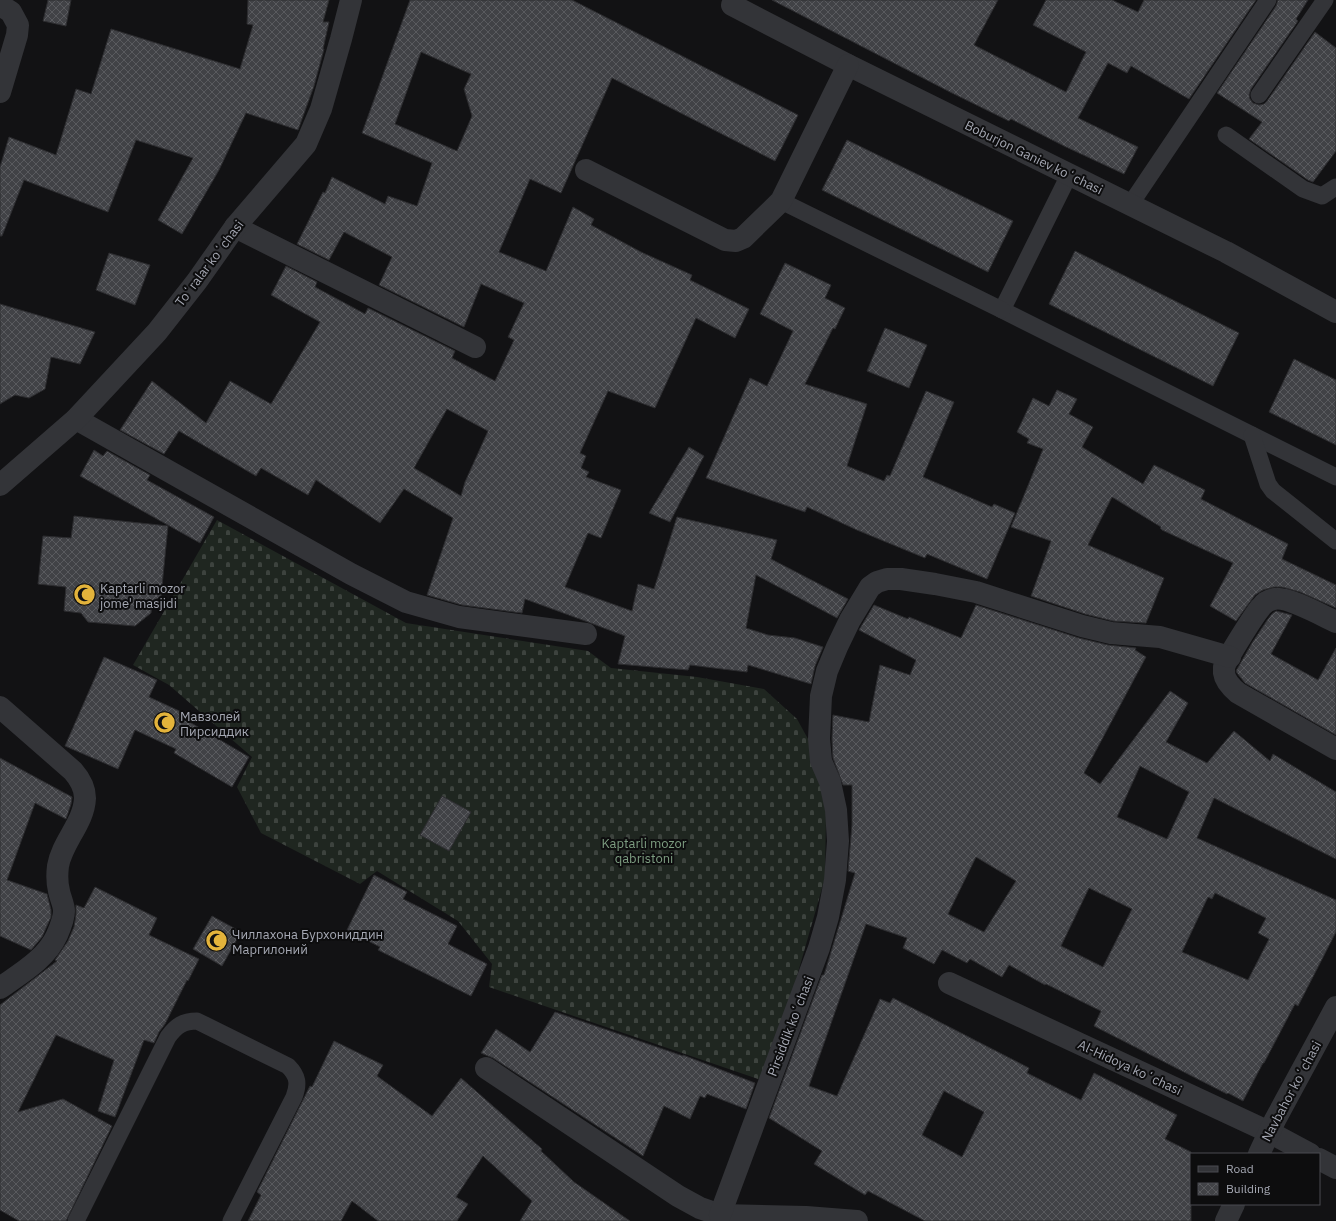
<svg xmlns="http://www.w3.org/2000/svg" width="1336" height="1221" viewBox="0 0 1336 1221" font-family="'IBM Plex Sans',sans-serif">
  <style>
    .cemetery { fill: url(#cemetery-stones) }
    .building { fill: url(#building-cross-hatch); stroke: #2c2c2f; fill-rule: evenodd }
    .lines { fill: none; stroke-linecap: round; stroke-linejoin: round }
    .service { stroke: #333438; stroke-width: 17 }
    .minor { stroke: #333438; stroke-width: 22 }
    .tertiary { stroke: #333438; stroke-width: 22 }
    .labels { text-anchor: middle; stroke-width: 4; stroke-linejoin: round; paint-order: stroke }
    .street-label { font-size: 13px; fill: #a5a8b3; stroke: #0d0d0e }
    .poi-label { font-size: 13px; fill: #a5a8b3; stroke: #0d0d0e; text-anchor: start }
    .park-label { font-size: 13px; fill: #7d9d81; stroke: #0d0d0e }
  </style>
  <defs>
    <pattern id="cemetery-stones" width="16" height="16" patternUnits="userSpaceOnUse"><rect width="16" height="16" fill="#1f2620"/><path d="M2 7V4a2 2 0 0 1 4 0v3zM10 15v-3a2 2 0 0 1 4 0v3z" fill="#3d433e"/></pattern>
    <pattern id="building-cross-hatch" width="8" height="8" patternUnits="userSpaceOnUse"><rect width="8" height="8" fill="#414246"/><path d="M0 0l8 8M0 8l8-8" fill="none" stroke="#595a5e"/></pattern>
  </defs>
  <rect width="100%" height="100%" fill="#121214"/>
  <path class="cemetery" d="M217 520 406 623 588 651 611 668 697 677 764 689 797 719 813 748 826 814 825 878 787 1011 761 1080 489 987 492 964 458 921 377 871 360 884 261 833 237 787 252 757 169 685 133 665Z"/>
  <g class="building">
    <path d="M48 0H71L66 26 43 21Z"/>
    <path d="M248 0H329L323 22H329L323 49H324L314 86 298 130 246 113 219 170 182 234 158 220 193 158 136 140 108 212 24 180 2 236H0V167L9 137 56 155 76 89 91 94 111 29 240 69 253 25 247 24Z"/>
    <path d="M410 0H572L798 115 775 161 612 78 561 193 530 179 499 252 546 271 573 207 594 219 591 225 641 252 692 275 690 280 749 309 735 338 696 318 655 408 608 391 580 453 586 456 581 468 589 472 586 477 621 490 601 538 588 533 565 587 632 611 638 584 654 589 677 517 777 540 771 559 848 599 837 618 756 575 746 628 768 635 795 638 823 647 815 666 811 684 748 665 747 672 690 665 688 670 618 664 625 636 588 622 525 599 522 613 462 605 427 595 453 518 404 489 380 523 316 480 308 495 261 468 256 476 179 431 164 454 120 430 152 381 206 423 230 381 271 404 320 322 271 295 286 266 317 282 315 287 365 314 368 308 455 351 452 358 495 381 514 340 508 337 524 303 481 284 464 327 379 285 392 257 344 232 329 260 297 244 323 192 325 193 332 177 385 204 388 196 417 206 432 163 362 133ZM421 52 471 74 464 89 472 116 457 151 395 124ZM447 409 488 431 465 482 461 496 414 468Z"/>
    <path d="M772 0H998L974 45 1066 92 1086 52 1033 25 1046 0H1112L1138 12 1144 0H1256L1189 99 1131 66 1127 73 1108 63 1078 118 1138 147 1124 174 1064 146 1011 119 1009 121 950 92Z"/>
    <path d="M1278 0H1308L1296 19 1298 21 1251 89 1249 95 1250 99 1253 103 1259 105 1264 104 1267 101 1315 32 1336 48V151L1313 182 1308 180 1249 139 1262 122 1217 93 1276 6Z"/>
    <path d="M847 140 1013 221 988 272 822 190Z"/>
    <path d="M1075 251 1239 333 1213 386 1049 304Z"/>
    <path d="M109 253 150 265 135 305 96 290Z"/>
    <path d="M785 263 831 285 825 298 845 308 835 329 833 328 805 384 867 404 847 466 884 481 887 475 890 476 926 391 954 402 923 477 992 507 994 504 1015 513 987 579 927 554 925 558 857 530 807 507 805 512 706 478 750 378 767 386 793 331 760 314Z"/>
    <path d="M0 304 95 332 80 364 51 357 45 389 29 398 15 395 0 404Z"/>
    <path d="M885 328 927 345 909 388 867 371Z"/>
    <path d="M1294 359 1336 380V445L1269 412Z"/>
    <path d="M1057 390 1077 399 1069 414 1093 427 1082 447 1143 484 1154 465 1205 490 1201 499 1288 544 1282 559 1336 585V608L1300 592 1282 587H1274L1263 590 1255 595 1236 621 1210 606 1233 563 1162 530 1160 528 1161 527 1112 497 1088 545 1164 578 1146 623 1113 621 1085 614 1031 596 1051 541 1011 527 1043 449 1027 443 1029 439 1017 432 1033 398 1049 406Z"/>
    <path d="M689 447 704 456 670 522 649 513Z"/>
    <path d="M94 450 103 456 107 451 150 475 147 480 214 517 200 543 80 476Z"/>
    <path d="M74 516 168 526 161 596 152 602 151 613 135 626 88 622 81 613 64 611 66 587 38 584 43 536 71 538Z"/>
    <path d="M874 605 908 619 909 617 961 638 976 605 1079 638 1108 645 1136 648 1135 650 1146 657 1084 773 1100 784 1170 691 1188 703 1166 742 1207 763 1234 731 1270 761 1273 754 1336 792V859L1214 798 1197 838 1336 900V932L1298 1006 1295 1004 1264 1063H1263L1243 1101 1228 1093 1227 1094 1094 1026 1101 1011 1046 984 1045 985 1009 965 1002 977 970 959 967 963 942 950 934 964 903 948 907 938 866 924 809 1086 837 1096 880 999 890 1003 893 998 1029 1068 1027 1073 1081 1100 1094 1073 1177 1115 1165 1139 1191 1152V1221H925L868 1191 865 1195 814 1164 822 1151 769 1118 822 975H824L855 873 848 871 852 825V785H843L833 758 832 739 833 715 869 722 880 665 910 675 916 660 859 630ZM1140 766 1189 792 1167 839 1117 817ZM976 857 1016 881 984 932 948 914ZM1089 888 1132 909 1103 967 1061 946ZM1215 893 1266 918 1258 933 1269 939 1248 980 1182 952 1208 897 1212 899ZM944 1091 984 1112 962 1157 922 1135Z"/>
    <path d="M1276 611 1292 615 1271 654 1318 680 1336 648V735L1245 683 1237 673 1236 671 1252 643 1268 619 1272 614Z"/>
    <path d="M104 657 157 680 149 697 188 715 186 720 249 757 232 787 174 753 176 749 135 730 118 769 65 746Z"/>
    <path d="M0 758 72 797 71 804 66 819 35 803 7 880 47 894 51 910V917L42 937 31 950 0 936Z"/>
    <path d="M442 796 471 812 449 851 420 835Z"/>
    <path d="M374 875 407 892 403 899 457 926 448 944 487 964 471 996 378 950 380 947 347 930Z"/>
    <path d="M95 887 157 918 149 935 199 959 188 981 187 980 165 1024 159 1032 154 1043 144 1040 115 1117 98 1111 114 1060 56 1035 18 1112 63 1099 112 1126 66 1221H19L0 1210V1005L57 961 55 960 68 941 74 927 76 915V905L84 908Z"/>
    <path d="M212 916 241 932 222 966 193 949Z"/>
    <path d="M555 1012 683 1056V1055L755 1083 746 1109 707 1094 705 1098 700 1096 690 1119 664 1106 643 1156 493 1058 481 1053 496 1029 530 1052Z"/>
    <path d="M334 1041 383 1065 377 1076 432 1116 461 1078 542 1149 541 1151 574 1182 630 1221H520L532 1201 483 1156 456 1197 468 1204 457 1221H378L352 1201 341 1221H248L261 1195 257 1192 310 1086 312 1087Z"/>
  </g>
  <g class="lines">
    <g class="service">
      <path d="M1259 95 1325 0"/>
      <path d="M1226 135 1303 189 1322 196 1336 187"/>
      <path d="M1069 175 1002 310 1336 477"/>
      <path d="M781 201 1002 310"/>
      <path d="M1130 205 1268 0"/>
      <path d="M1252 435 1268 484 1273 491 1336 541"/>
      <path d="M76 1221 168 1037C176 1026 183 1021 197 1021L288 1066C298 1076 299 1084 294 1097L231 1221"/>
    </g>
    <g class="minor">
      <path d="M0 5 11 12 18 25 17 35 0 92"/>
      <path d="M732 5 848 65 1226 252 1336 312"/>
      <path d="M586 170 725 240 736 241 743 238 781 201 848 65"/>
      <path d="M235 227 475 347"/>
      <path d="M76 419 351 574 406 602 459 617 586 634"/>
      <path d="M1336 622C1323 616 1287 596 1274 599 1269 600 1264 603 1261 607 1254 615 1227 658 1224 667 1224 669 1224 671 1224 673 1225 681 1232 688 1238 693L1336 749"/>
      <path d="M0 707 73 771C80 779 85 787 85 798 84 823 62 842 58 866 57 874 57 883 59 891 60 897 64 905 64 911 64 919 60 928 57 935 46 959 21 973 0 988"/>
      <path d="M949 983 1269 1132 1310 1154"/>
      <path d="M486 1068 678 1196 700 1208 720 1215 806 1217 857 1221"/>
      <path d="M1259 1154 1275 1120 1336 1007"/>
      <path d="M1319 1159 1336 1168"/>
      <path d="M720 1215 819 948 828 917 835 880 838 841 836 810 830 782 821 761 819 739 821 696 827 671 837 647 850 620 870 587 877 582 887 579H901L935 584 976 592 1082 626 1111 633 1160 637 1230 657"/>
      <path d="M1226 1221 1234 1204"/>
    </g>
    <path class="tertiary" d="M0 485 76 419 157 332 197 281 235 227 306 144 321 109 341 39 351 0"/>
  </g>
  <defs>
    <symbol id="mosque-disc" viewBox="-11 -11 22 22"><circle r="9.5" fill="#e3b33b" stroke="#0d0d0e"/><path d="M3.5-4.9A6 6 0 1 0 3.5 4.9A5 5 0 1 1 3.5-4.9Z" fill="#111"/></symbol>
  </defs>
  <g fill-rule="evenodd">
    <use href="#mosque-disc" x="72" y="582" width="25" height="25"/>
    <use href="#mosque-disc" x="152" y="710" width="25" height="25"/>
    <use href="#mosque-disc" x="204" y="928" width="25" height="25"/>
  </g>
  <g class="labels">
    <g class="street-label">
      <text transform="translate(1034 157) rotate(26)" y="5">Boburjon Ganiev koʻchasi</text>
      <text transform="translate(209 263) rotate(-53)" y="5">Toʻralar koʻchasi</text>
      <text transform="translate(790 1026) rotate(-69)" y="5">Pirsiddik koʻchasi</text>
      <text transform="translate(1130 1067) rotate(25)" y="5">Al-Hidoya koʻchasi</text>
      <text transform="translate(1291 1091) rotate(-62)" y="5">Navbahor koʻchasi</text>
    </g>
    <g class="poi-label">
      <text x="100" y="593">Kaptarli mozor<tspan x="100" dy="15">jome' masjidi</tspan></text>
      <text x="180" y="721">Мавзолей<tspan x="180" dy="15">Пирсиддик</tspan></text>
      <text x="232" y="939">Чиллахона Бурхониддин<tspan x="232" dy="15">Маргилоний</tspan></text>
    </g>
    <g class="park-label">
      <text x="644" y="848">Kaptarli mozor<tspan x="644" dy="15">qabristoni</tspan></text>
    </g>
  </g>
  <rect x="1190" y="1153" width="130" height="52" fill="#0d0d0e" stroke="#4a4b50"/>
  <rect x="1198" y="1166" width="20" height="6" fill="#333438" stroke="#4a4b50"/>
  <text x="1226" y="1173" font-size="12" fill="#a5a8b3">Road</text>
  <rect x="1198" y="1183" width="20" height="12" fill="url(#building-cross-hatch)" stroke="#4a4b50"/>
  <text x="1226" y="1193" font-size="12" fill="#a5a8b3">Building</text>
</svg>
